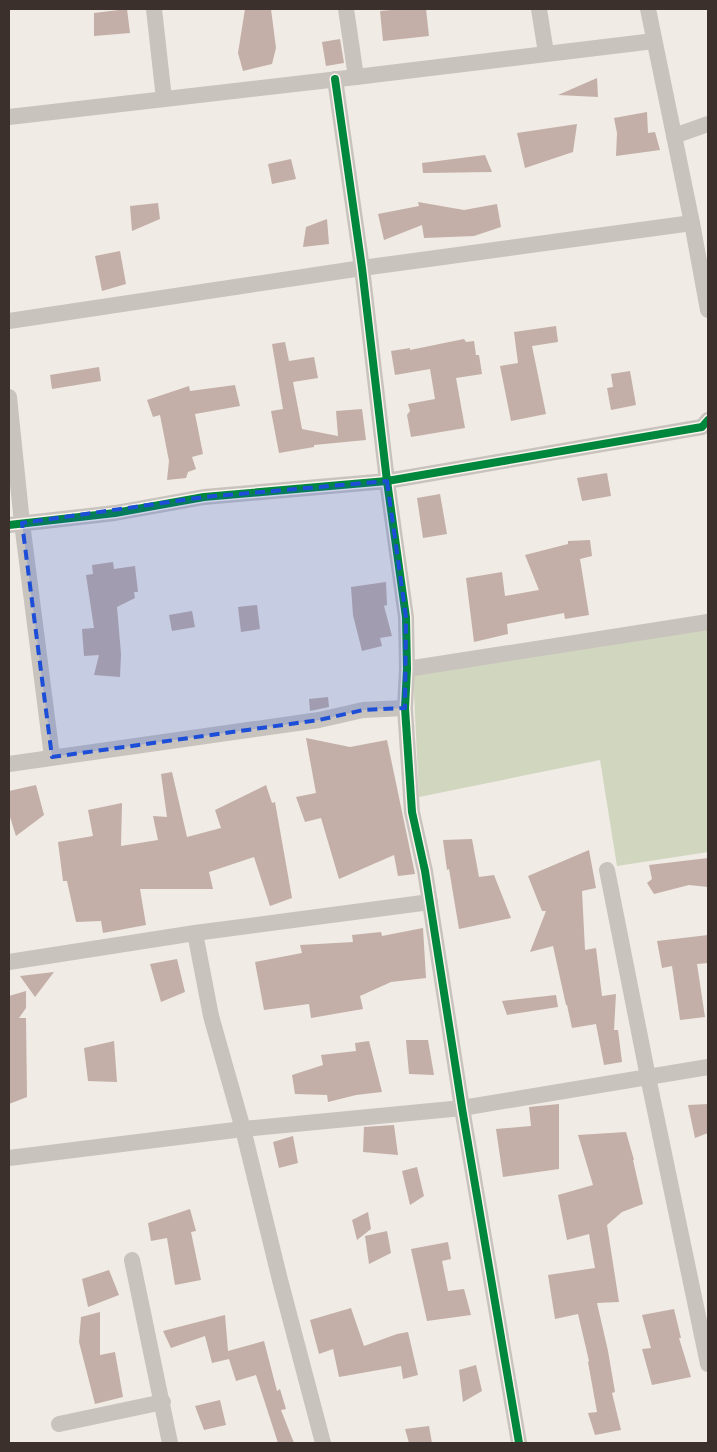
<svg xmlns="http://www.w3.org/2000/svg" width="717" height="1452" viewBox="0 0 717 1452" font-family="'Fira Sans',sans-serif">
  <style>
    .green { fill: #d1d6bf }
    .building { fill: #c3afa7 }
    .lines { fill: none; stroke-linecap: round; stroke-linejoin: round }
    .minor { stroke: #c9c3be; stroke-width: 16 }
    .cycleway-casing { stroke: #fbf5ee; stroke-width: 11 }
    .cycleway { stroke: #00873e; stroke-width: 8 }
    .marked { fill: #1d4ed8; fill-opacity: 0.2; stroke: #1d4ed8; stroke-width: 4; stroke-dasharray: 10 6; stroke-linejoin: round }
  </style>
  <rect width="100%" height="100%" fill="#f0ebe5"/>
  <path class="green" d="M708 628V852L617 866 600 760 419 797 413 673Z"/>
  <g class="building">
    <path d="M127 9 130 33 94 36V13Z"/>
    <path d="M245 9H271L276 48 272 64 243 71 238 53Z"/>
    <path d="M402 9H426L429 36 383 41 380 11Z"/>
    <path d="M340 39 344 63 326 66 322 42Z"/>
    <path d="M597 78 598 97 558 95Z"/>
    <path d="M647 112 648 133 655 132 660 150 616 156 617 133 614 118Z"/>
    <path d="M577 124 573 152 525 168 517 133Z"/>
    <path d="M485 155 492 172 423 173 422 163Z"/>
    <path d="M291 159 296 179 272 184 268 164Z"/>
    <path d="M418 202 464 210 497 204 501 227 474 236 424 238 422 225 384 240 378 214 419 206Z"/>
    <path d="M158 203 160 219 132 231 130 206Z"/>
    <path d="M327 219 329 244 303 247 306 227Z"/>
    <path d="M120 251 126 284 102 291 95 256Z"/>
    <path d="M556 326 558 342 532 346 546 414 511 421 500 366 518 363 514 332Z"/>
    <path d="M464 339 466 342 474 341 476 355H479L482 374 456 378 465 428 411 437 407 415 410 411 408 404 435 399 430 369 395 375 391 351 410 348V350Z"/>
    <path d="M285 342 289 361 314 357 318 378 293 382 302 429 338 436 336 411 362 409 366 440 314 445V447L279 453 271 411 283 409 272 344Z"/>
    <path d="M99 367 101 381 52 389 50 375Z"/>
    <path d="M630 371 636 405 611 410 607 388 613 387 611 374Z"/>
    <path d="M235 385 240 406 195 414 203 454 192 457 196 469 188 472 186 478 167 480 169 461 160 415 153 417 147 400 189 386 190 391Z"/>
    <path d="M607 473 611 496 582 501 577 478Z"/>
    <path d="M440 494 447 534 423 538 417 498Z"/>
    <path d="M590 540 592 556 580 559 589 615 565 619 564 613 507 624 508 634 474 642 466 578 502 572 505 596 539 590 525 555 568 544V541Z"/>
    <path d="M113 562 114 569 135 566 138 592H134L135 598 117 607 121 654 120 677 94 675 99 655 84 656 82 629 94 628 86 575 93 574 92 565Z"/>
    <path d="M386 582 387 605 384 606 392 636 380 638 382 646 362 651 353 615 351 587Z"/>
    <path d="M257 605 260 629 241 632 238 607Z"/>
    <path d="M192 611 195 627 172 631 169 615Z"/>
    <path d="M328 697 329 707 310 711 309 699Z"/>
    <path d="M306 738 350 747 387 740 415 874 398 876 394 855 339 879 321 818 305 822 296 797 316 793Z"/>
    <path d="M172 772 187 837 221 828 215 810 266 785 272 803 275 802 292 898 270 906 254 857 209 872 213 889H140L146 925 103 933 101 921 76 922 67 881H63L58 842 93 836 88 810 122 803 121 846 158 840 153 816 167 817 161 774Z"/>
    <path d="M36 785 44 815 16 836 9 814V791Z"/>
    <path d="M472 839 479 877 494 875 511 918 459 929 449 869 447 870 443 840Z"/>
    <path d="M589 850 596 888 582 891 585 950 596 948 602 996 616 994 614 1030H618L622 1062 604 1065 596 1024 572 1028 567 1005H566L553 946 530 952 546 911H542L528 876Z"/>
    <path d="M708 858V887L689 885 654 894 647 883 652 879 649 865Z"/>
    <path d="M423 928 426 978 391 982 360 996 363 1009 311 1018 309 1004 264 1010 255 962 302 953 300 945 353 942 352 935 381 932 382 936Z"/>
    <path d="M708 935V963L697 964 705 1017 680 1020 672 966 662 968 657 941Z"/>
    <path d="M177 959 185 992 161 1002 150 964Z"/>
    <path d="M54 972 35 997 20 976Z"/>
    <path d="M26 991V1008L19 1018H26L27 1097 9 1104V996Z"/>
    <path d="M556 995 558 1007 507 1015 502 1001Z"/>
    <path d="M406 1040H428L434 1075 409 1074Z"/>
    <path d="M114 1041 117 1082 88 1081 84 1048Z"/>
    <path d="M369 1041 382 1092 356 1095 328 1102 327 1095 295 1094 292 1075 323 1065 321 1055 356 1051 355 1043Z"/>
    <path d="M559 1104V1169L503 1177 496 1129 531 1126 529 1107Z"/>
    <path d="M708 1104V1133L695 1138 688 1105Z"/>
    <path d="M394 1125 398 1155 363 1152 364 1127Z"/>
    <path d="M626 1132 634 1160H633L643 1204 622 1212 607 1225 619 1302 597 1303 608 1351 615 1392 612 1393 621 1430 595 1435 588 1413 597 1412 588 1362 589 1361 578 1314 555 1319 548 1275 595 1268 589 1234 567 1240 558 1195 593 1185 578 1135Z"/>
    <path d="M293 1136 298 1163 279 1168 273 1142Z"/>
    <path d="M417 1167 424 1196 410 1205 402 1171Z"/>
    <path d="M190 1209 196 1231 191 1232 201 1280 175 1285 167 1238 151 1241 148 1223Z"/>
    <path d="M368 1212 371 1229 357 1240 352 1220Z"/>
    <path d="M387 1231 391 1253 369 1264 365 1236Z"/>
    <path d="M448 1242 451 1259 442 1261 448 1291 464 1289 471 1315 427 1321 411 1249Z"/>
    <path d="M109 1270 119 1295 88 1307 82 1279Z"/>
    <path d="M351 1308 364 1346 397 1334 408 1332 418 1375 403 1379 401 1366 339 1377 333 1349 319 1354 310 1320Z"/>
    <path d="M674 1309 681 1338H679L691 1377 652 1385 642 1349 651 1348 642 1315Z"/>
    <path d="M100 1312V1355L115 1352 123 1397 95 1404 79 1342 81 1317Z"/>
    <path d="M225 1315 228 1351 264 1341 277 1391 280 1389 286 1409 281 1410 294 1443H278L256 1375 236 1381 229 1359 212 1363 205 1336 171 1348 163 1331Z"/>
    <path d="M476 1365 482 1391 463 1402 459 1370Z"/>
    <path d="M220 1400 226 1425 204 1430 195 1406Z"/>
    <path d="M429 1426 432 1443H409L405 1429Z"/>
  </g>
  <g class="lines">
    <g class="minor">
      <path d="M154 9 164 99"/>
      <path d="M346 9 356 77"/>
      <path d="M539 9 546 53"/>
      <path d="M648 9 692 223 708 310"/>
      <path d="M335 79 362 268 387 481 406 617 407 669 405 708 412 812 425 871 462 1108 519 1443"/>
      <path d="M9 117 356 77 654 41"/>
      <path d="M674 136 708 124"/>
      <path d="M9 321 362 268 692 223"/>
      <path d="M9 397 22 523 52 757"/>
      <path d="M9 525 115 513 204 497 387 481 702 427 708 420"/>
      <path d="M407 669 708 622"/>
      <path d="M9 764 319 720 363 710 405 708"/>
      <path d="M607 870 648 1077 708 1364"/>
      <path d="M195 933 211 1016 243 1129 280 1280 323 1443"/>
      <path d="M9 962 195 933 430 902"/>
      <path d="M9 1158 243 1129 462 1108 708 1067"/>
      <path d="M132 1260 170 1443"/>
      <path d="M59 1424 163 1402"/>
    </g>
    <defs>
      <g id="cycleway">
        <path d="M335 79 362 268 387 481 406 617 407 669 405 708 412 812 425 871 462 1108 519 1443"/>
        <path d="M9 525 115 513 204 497 387 481 702 427 708 420"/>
      </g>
    </defs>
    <use href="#cycleway" class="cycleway-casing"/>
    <use href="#cycleway" class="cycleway"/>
  </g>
  <path class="marked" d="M387 481 406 617 405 708 363 710 319 720 52 757 22 523 204 497Z"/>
  <rect width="717" height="1452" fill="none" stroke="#3b302b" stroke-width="20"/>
</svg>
